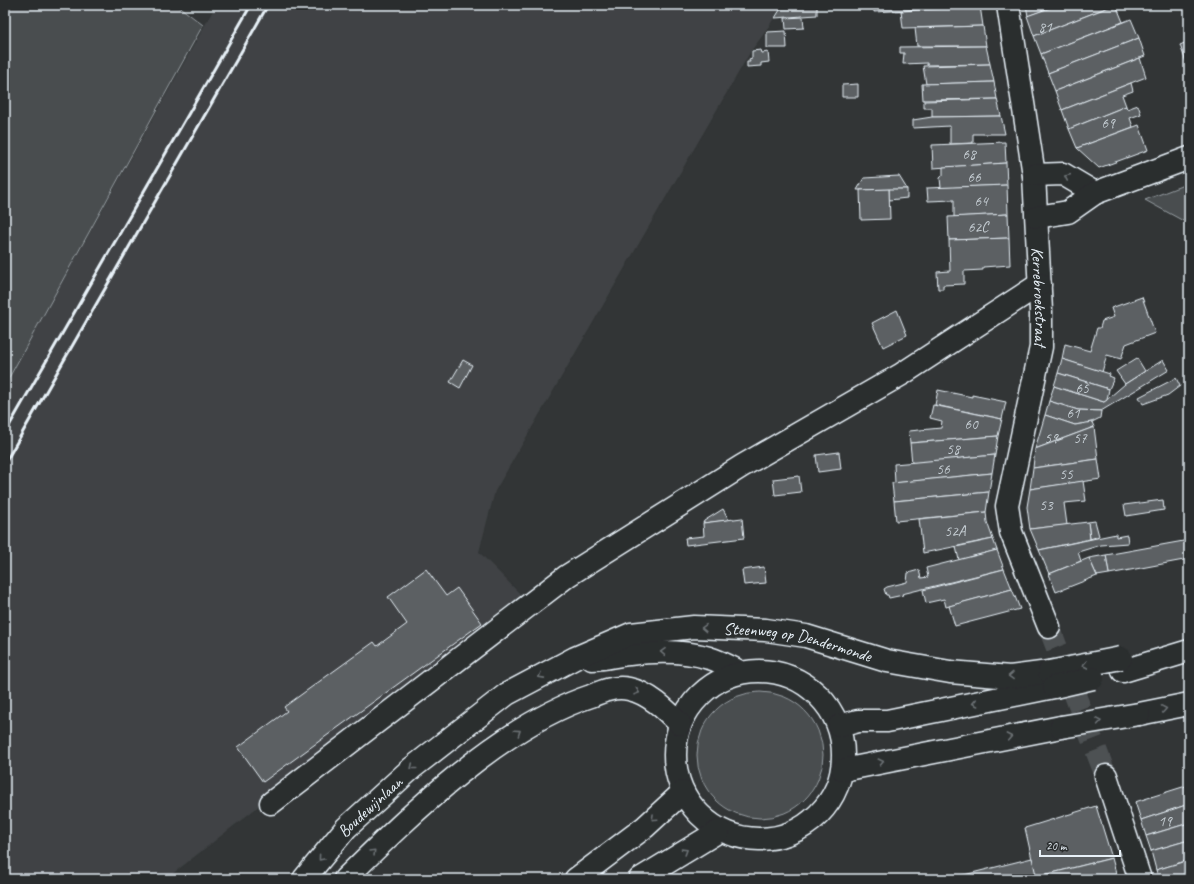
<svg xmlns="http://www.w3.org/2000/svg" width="1194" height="884" viewBox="0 0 1194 884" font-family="Caveat,sans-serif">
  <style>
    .built { fill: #3f4244 }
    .green { fill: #494d4f; stroke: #989fa4 }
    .building { fill: #5c6063; stroke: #e8f1f8 }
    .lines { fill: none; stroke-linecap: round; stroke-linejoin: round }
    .minor-tunnel { stroke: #4d5153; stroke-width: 22; stroke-dasharray: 22 11; stroke-linecap: butt }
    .minor-casing { stroke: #e8f1f8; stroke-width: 25 }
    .major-casing { stroke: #e8f1f8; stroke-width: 25 }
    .minor { stroke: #2a2d2e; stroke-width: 22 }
    .major { stroke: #2a2d2e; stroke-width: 22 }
    .rail { stroke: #e8f1f8; stroke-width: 3 }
    .major-bridge-casing { stroke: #e8f1f8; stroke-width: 25; stroke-linecap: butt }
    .major-bridge { stroke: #2a2d2e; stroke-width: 22 }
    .oneway { stroke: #6c7275 }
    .labels { text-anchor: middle; stroke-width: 3; stroke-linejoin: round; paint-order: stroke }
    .number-label { font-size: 15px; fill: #c5cdd3 }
    .street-label { font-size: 17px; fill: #e8f1f8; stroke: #2a2d2e }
  </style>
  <rect width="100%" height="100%" fill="#323536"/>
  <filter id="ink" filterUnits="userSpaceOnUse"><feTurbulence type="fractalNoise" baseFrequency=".025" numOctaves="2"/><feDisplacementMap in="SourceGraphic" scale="8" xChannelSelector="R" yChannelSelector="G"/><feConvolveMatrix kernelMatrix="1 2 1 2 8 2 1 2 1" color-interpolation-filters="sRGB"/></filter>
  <g filter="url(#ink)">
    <path class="built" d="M216 5H782L766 31 751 51 495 491 479 552 524 598 166 879H5V385Z"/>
    <g class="green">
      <path d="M5 5H177L203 25 5 385Z"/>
      <path d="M1189 183V224L1145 200Z"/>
      <circle cx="760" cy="755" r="63"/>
    </g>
    <g class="building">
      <path d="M783 5H817V15L775 18Z"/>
      <path d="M874 5H980V6L874 12Z"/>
      <path d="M1026 5H1051L1052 7 1028 16Z"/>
      <path d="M1058 5H1114L1034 36 1027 16Z"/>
      <path d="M1114 5H1116L1123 22 1041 54 1034 36Z"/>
      <path d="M980 6 983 26 903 28 901 11Z"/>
      <path d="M803 17 804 28 786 29 785 18Z"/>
      <path d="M1131 19 1139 38 1048 73 1041 54Z"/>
      <path d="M983 26 986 46H917L915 28Z"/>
      <path d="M786 31 787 48H767V32Z"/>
      <path d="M1139 38 1145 56 1055 91 1048 73Z"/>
      <path d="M1189 41V60L1186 62 1180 45Z"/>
      <path d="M986 46 990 64 927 65V63L903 64 904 53H900V47Z"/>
      <path d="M761 50 762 53 768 52 769 62 761 63V66L747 67V62H750L749 59 752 58V51Z"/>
      <path d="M1140 58 1146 77 1062 110 1055 91Z"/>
      <path d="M990 64 994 82 926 84 923 66Z"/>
      <path d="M994 82 997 99 923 100 922 84Z"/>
      <path d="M1131 83 1133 91 1122 95 1126 106 1069 129 1062 110Z"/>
      <path d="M858 84V97H842V85Z"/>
      <path d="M997 99 1001 116 932 117V108H924V101Z"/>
      <path d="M1138 105 1141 114 1130 118 1133 127 1077 148 1069 129 1126 106 1127 109Z"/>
      <path d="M1001 116 1005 134H973V143L950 144V126L913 128V120L932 117Z"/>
      <path d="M1139 125 1148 150 1099 168 1077 148Z"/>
      <path d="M1005 142 1006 163 933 168 932 145Z"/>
      <path d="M1006 163 1007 185 941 188 940 178 943 175V167Z"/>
      <path d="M899 176 907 189 857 190 864 178Z"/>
      <path d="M1007 185 1008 214 954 217V200L928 201 927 188Z"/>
      <path d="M889 189H907V198L889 200Z"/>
      <path d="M889 189 890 219 861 220 860 190Z"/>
      <path d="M1008 214 1009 238 949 240 948 217Z"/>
      <path d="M1009 238 1010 265 983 267V270L964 271V284L943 285V289H938L937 272 950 271 949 240Z"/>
      <path d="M1142 297 1155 333 1126 344 1121 359 1107 355 1102 372 1062 359 1065 344 1090 351 1097 328H1100L1102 321 1114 317 1111 308Z"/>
      <path d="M897 310 907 335 883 347 872 323Z"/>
      <path d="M1137 358 1145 371 1125 384 1116 371Z"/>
      <path d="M1062 359 1110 374 1109 376 1114 378 1109 389 1058 373Z"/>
      <path d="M463 360 472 365 460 388 450 382Z"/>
      <path d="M1163 360 1169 370 1101 411 1078 410 1049 401 1054 386 1104 402 1125 384Z"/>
      <path d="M1058 373 1109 389 1107 400 1104 402 1054 386Z"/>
      <path d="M1176 378 1180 386 1168 395 1143 404 1139 397Z"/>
      <path d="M938 390 972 397V395L1006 402 1002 419 935 405Z"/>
      <path d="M1049 401 1078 410 1101 411 1100 418 1092 422 1075 425 1045 415Z"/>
      <path d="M933 405 1002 419 998 436 910 443 909 431 941 428 942 421 930 418Z"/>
      <path d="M1045 415 1075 425 1092 422 1094 427 1035 449Z"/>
      <path d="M1094 427 1098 459 1033 468 1035 449Z"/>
      <path d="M998 436 995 455 912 463 910 443Z"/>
      <path d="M839 452 841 469 818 472 816 455Z"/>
      <path d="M995 455 992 473 895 483 894 464Z"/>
      <path d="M1098 459 1101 479 1030 489 1033 468Z"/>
      <path d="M992 473 989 492 894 501 892 483Z"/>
      <path d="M799 476 801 492 775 495 773 479Z"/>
      <path d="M1083 481 1086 501 1064 503 1067 525 1030 529 1027 507 1030 489Z"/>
      <path d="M989 492 986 512 896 521 894 501Z"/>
      <path d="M1163 500 1164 510 1126 516 1124 505Z"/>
      <path d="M723 509 729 520 703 523 704 521Z"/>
      <path d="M986 512 987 522 993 539 923 553 919 519Z"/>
      <path d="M742 518 744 538 686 545 685 538 704 536 703 523Z"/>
      <path d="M1095 521 1099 536 1090 539 1088 522Z"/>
      <path d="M1088 522 1090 539 1039 550 1030 529Z"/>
      <path d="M1116 534V537L1127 535 1128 543 1101 545 1078 552 1081 561 1049 574 1039 550Z"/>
      <path d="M993 539 997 550 959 560 956 547Z"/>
      <path d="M1189 540V559L1109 574 1106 555Z"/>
      <path d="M997 550 1004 569 902 594 903 595 889 598 888 595H886L884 589 887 587 907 582 908 573 919 570 921 578 928 577 926 568Z"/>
      <path d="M1106 555 1109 574 1097 576 1089 558Z"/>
      <path d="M1089 558 1097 576 1056 592 1049 574Z"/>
      <path d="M764 567 766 583 744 585 742 570Z"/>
      <path d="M426 569 446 596 457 588 482 623 263 782 238 747 287 711 284 707 374 642 377 646 407 624 388 597Z"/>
      <path d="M1004 569 1012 589 946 607 944 599 926 603 923 590Z"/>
      <path d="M1012 589 1020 609 955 626 949 606Z"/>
      <path d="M1189 785V804L1141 820 1135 802Z"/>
      <path d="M1189 804V823L1146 836 1141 820Z"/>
      <path d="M1096 806 1112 858 1036 877 1025 828Z"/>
      <path d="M1189 823V840L1151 851 1146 836Z"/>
      <path d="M1189 840V860L1156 870 1151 851Z"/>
      <path d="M1032 858 1037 879H948Z"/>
      <path d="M1112 858 1117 877 1108 879H1037L1036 877Z"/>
      <path d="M1189 860V877L1182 879H1159L1156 870Z"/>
    </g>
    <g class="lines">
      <path class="minor-tunnel" d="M1049 627 1106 776"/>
      <defs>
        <g id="minor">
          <path id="s1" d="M1008 5 1034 175 1041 311V347L1007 506 1011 532 1049 627"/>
          <path d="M1034 175 1063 174 1095 193"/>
          <path d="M1037 217 1068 212 1095 193 1189 158"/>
          <path d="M1106 776 1140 879"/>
          <path d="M271 803 567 576 742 466 902 374 1040 284"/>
        </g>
        <g id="major">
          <path d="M592 659C605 659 616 655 629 654 655 651 684 650 709 658 720 661 730 667 740 672"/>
          <circle cx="759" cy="755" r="84"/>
          <path d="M1123 671 1189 651"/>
          <path d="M1139 714 1189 704"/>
          <path d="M839 726 858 721H887L1054 687"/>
          <path d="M843 770 1061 727"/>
          <path id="s2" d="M304 879 346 828 412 768 507 694 575 658 631 634 694 627 766 630 806 636 887 661 950 672 1010 677 1049 672"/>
          <path d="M345 879C412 813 500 726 591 696 603 691 615 686 629 689 649 693 666 710 680 724"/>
          <path d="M576 879 645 827 683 792"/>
          <path d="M640 879 719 831"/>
        </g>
      </defs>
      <use href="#minor" class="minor-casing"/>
      <use href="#major" class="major-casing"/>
      <use href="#minor" class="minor"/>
      <use href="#major" class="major"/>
      <g class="rail">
        <path d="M5 433 251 5"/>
        <path d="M5 463 268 5"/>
      </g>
      <defs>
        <g id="major-bridge">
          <path d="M1049 672 1121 658"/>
          <path d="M1054 687 1093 678"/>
          <path d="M1061 727 1139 714"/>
        </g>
      </defs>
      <use href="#major-bridge" class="major-bridge-casing"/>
      <use href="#major-bridge" class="major-bridge"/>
    </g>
    <defs><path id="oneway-chevron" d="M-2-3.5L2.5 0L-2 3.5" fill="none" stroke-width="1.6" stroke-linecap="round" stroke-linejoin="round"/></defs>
    <g class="oneway">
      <use href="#oneway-chevron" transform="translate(1067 177) rotate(-155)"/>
      <use href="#oneway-chevron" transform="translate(704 628) rotate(-178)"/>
      <use href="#oneway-chevron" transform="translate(663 652) rotate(-179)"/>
      <use href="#oneway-chevron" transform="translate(1085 665) rotate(169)"/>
      <use href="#oneway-chevron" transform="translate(541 676) rotate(152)"/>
      <use href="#oneway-chevron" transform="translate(1011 676) rotate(178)"/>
      <use href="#oneway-chevron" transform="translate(637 692) rotate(19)"/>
      <use href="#oneway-chevron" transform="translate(975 703) rotate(168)"/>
      <use href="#oneway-chevron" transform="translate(1164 709) rotate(-10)"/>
      <use href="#oneway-chevron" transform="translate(1099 721) rotate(-10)"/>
      <use href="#oneway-chevron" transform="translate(518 732) rotate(-34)"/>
      <use href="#oneway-chevron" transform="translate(1009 737) rotate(-11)"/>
      <use href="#oneway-chevron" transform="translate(881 762) rotate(-13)"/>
      <use href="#oneway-chevron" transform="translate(413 767) rotate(141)"/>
      <use href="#oneway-chevron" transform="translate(654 818) rotate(137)"/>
      <use href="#oneway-chevron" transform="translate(685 851) rotate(-32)"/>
      <use href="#oneway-chevron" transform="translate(373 852) rotate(-45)"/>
      <use href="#oneway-chevron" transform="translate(321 858) rotate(130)"/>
    </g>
  </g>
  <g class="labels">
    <g class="number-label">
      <text x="1045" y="32">81</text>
      <text x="1108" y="128">69</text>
      <text x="969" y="159">68</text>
      <text x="974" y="182">66</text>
      <text x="981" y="206">64</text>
      <text x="978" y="232">62C</text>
      <text x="1082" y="393">65</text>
      <text x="1073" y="418">61</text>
      <text x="971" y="429">60</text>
      <text x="1051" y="443">59</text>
      <text x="1080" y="443">57</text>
      <text x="953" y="454">58</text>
      <text x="943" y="474">56</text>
      <text x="1066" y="479">55</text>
      <text x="1046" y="510">53</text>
      <text x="955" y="536">52A</text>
      <text x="1165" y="826">19</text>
    </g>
    <g class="street-label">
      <text dy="6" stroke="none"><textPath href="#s1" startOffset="294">Kerrebroekstraat</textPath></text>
      <text dy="6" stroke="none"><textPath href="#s2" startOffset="582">Steenweg op Dendermonde</textPath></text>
      <text dy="6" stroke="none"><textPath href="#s2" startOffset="98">Boudewijnlaan</textPath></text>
    </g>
  </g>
  <rect width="1194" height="884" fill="none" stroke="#2a2d2e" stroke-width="20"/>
  <rect x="10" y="10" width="1174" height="864" fill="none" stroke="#e8f1f8" stroke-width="1.5" filter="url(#ink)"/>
  <path d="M1040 850v6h80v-6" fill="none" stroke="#e8f1f8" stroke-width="2"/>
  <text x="1046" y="850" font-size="12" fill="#e8f1f8" stroke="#2a2d2e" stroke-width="3" paint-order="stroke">20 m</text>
</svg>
